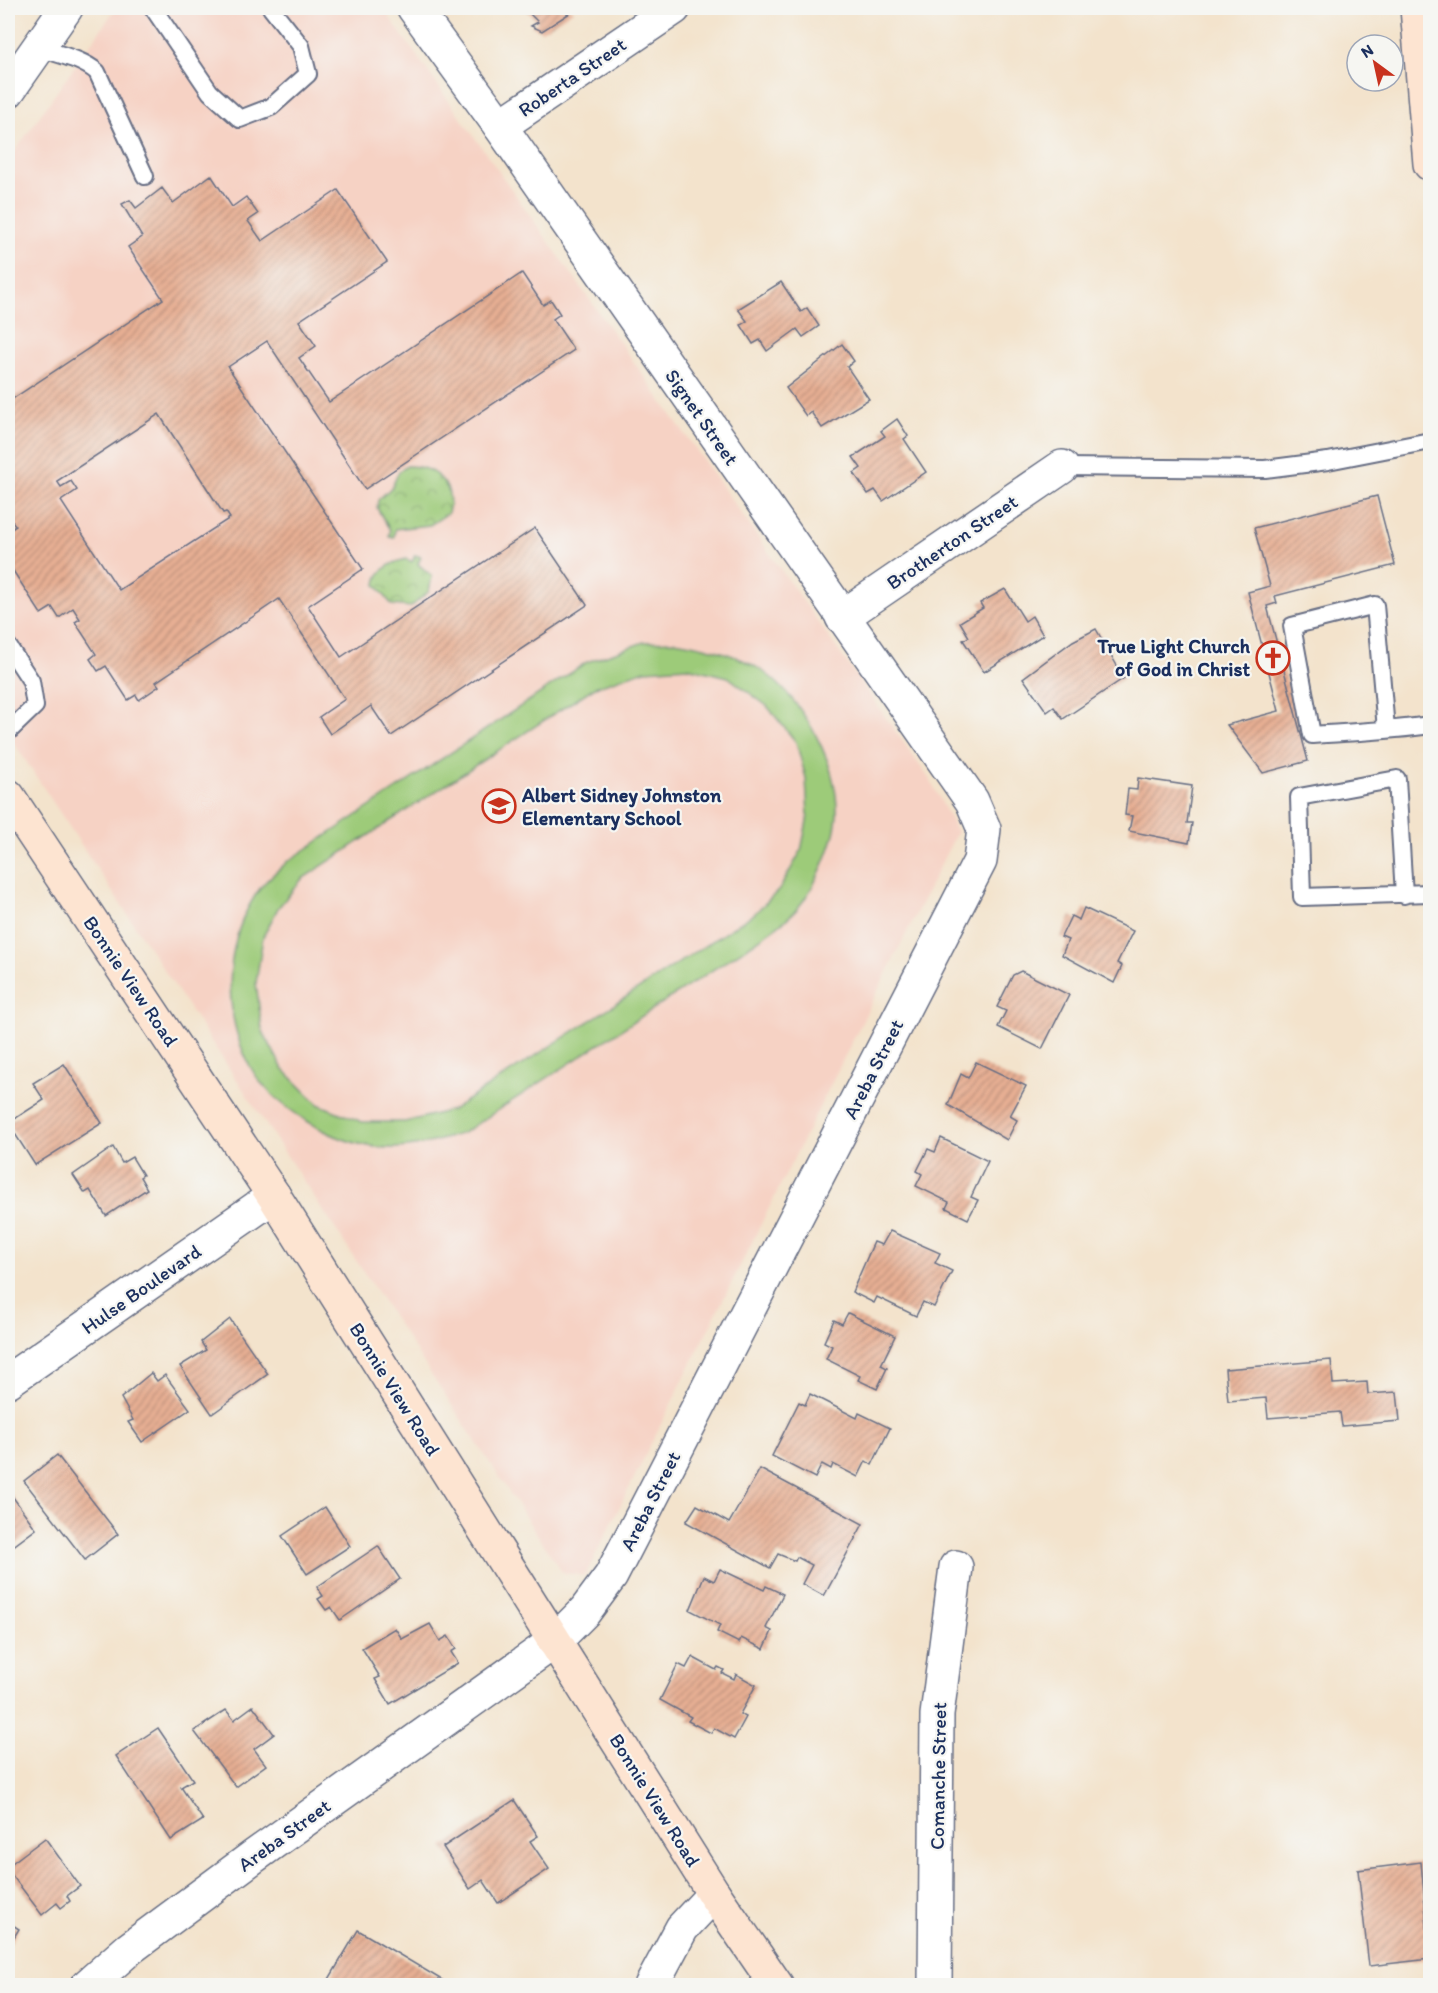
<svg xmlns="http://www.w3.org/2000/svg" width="1438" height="1993" viewBox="0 0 1438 1993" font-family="Itim,sans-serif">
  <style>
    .built { fill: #f6d2c4 }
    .grass { fill: #9dcb79; stroke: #5c7d6c; stroke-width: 1.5; fill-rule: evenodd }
    .park { fill: url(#park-crowns); stroke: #5c7d6c; stroke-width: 1.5 }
    .building { fill: url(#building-hatch); fill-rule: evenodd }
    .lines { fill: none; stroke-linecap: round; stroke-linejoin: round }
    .lane-casing { stroke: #676e84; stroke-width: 20 }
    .street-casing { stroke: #676e84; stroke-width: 36 }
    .secondary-casing { stroke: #676e84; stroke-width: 36 }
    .lane { stroke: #fff; stroke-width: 16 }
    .street { stroke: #fff; stroke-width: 33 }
    .secondary { stroke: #fde4d1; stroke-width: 33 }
    .labels { text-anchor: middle; stroke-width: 4.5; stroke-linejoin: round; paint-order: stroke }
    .street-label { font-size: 20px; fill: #1b2f5e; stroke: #f6f6f2 }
    .poi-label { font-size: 20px; font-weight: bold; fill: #1b2f5e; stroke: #f6f6f2; text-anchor: end }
  </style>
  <defs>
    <pattern id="park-crowns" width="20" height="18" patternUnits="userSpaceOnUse" patternTransform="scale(1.5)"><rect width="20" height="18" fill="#9dcb79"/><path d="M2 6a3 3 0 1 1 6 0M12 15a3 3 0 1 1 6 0" fill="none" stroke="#7fa566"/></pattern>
    <pattern id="building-hatch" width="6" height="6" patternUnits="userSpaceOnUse" patternTransform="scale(1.5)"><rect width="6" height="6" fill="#e7af93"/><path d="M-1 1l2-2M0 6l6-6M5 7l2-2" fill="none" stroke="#ba8f7b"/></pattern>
  </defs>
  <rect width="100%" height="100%" fill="#f6f6f2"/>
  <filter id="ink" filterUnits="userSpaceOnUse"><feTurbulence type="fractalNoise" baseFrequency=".0167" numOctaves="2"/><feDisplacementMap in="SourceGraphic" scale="12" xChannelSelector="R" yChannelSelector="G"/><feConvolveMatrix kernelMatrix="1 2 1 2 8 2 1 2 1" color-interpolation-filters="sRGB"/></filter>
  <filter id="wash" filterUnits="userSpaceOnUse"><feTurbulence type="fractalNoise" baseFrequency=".008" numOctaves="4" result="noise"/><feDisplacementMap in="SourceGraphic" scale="24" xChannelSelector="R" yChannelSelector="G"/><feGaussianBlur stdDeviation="1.35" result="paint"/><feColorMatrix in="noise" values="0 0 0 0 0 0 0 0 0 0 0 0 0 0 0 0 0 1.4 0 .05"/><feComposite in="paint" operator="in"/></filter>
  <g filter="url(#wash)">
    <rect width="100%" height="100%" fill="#f3e3cc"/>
    <path class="built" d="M116 8H383L930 780 957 832 585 1576 562 1572 8 734V161Z"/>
    <path class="grass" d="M675 641C705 646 739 654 764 672 804 702 838 763 837 814 836 842 815 888 797 909 786 922 767 933 754 943L463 1133C440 1140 417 1148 392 1148 362 1148 332 1137 307 1121 286 1108 263 1090 251 1068 221 1013 223 938 261 887 268 878 279 870 287 862L587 662 644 642ZM687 667 728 677 767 706 796 742 806 778 808 816 801 851 779 890 754 914 452 1110 405 1122H362L318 1104 283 1069 262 1030 256 983 263 937 278 908 302 879 595 687 645 670Z"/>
    <g class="park">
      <path d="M407 466C434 466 456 484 448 513L430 525 395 529 394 538 389 537 390 530 377 508 378 500 392 487 399 471Z"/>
      <path d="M415 555 421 557 418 564 432 576 429 591 411 607 392 605 376 585C377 569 393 562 407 559L412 562Z"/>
    </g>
    <g id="blocks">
      <g class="building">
        <path d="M524 8H570L573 11 542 31 531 26 538 22Z"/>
        <path d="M211 175 232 207 246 197 258 214 248 221 262 241 338 190 387 262 299 321 316 346 299 358 329 402 522 273 543 305 551 300 560 314 553 319 574 350 365 489 267 341 228 367 363 569 308 606 341 657 535 528 587 605 391 736 371 706 330 734 319 717 345 699 279 599 156 682 159 686 139 700 136 695 128 700 106 666 98 671 90 659 96 654 75 622 80 619 73 608 59 618 52 607 41 614 8 563V548L10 546 8 531 16 526 8 516V402L163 299 128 247 142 237 122 204 130 200 136 208 162 188 173 203ZM159 414 223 513 226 512 230 518 119 590 61 501 77 490 71 481 61 487 57 481Z"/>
        <path d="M781 282 801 312 807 308 819 326 803 337 797 329 767 351 760 340 753 344 741 325 747 321 738 309Z"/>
        <path d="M842 344 854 361 847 367 869 399 822 428 811 412 806 416 786 388Z"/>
        <path d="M897 419 908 436 904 439 926 472 883 501 875 490 868 494 854 473 861 468 853 457 885 436 881 431Z"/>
        <path d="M1377 496 1395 565 1275 596 1277 603 1267 606 1308 761 1263 773 1227 725 1279 711 1248 592 1270 586 1254 528Z"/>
        <path d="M1005 589 1025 621 1032 616 1043 635 984 672 963 640 969 637 960 622 983 608 980 603Z"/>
        <path d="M1096 629 1124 678 1063 719 1054 707 1047 712 1023 678 1073 641Z"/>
        <path d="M1138 778 1192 786 1187 823H1192L1189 843 1129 831 1132 816 1125 815 1128 789 1137 790Z"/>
        <path d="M1084 908 1133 931 1117 963 1122 966 1114 983 1062 955 1068 940 1061 937 1071 916 1079 920Z"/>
        <path d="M1021 971 1069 995 1042 1049 998 1027 1006 1011 997 1007 1013 975Z"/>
        <path d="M976 1062 1026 1086 1010 1116 1017 1120 1007 1140 948 1105 961 1074 968 1078Z"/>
        <path d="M64 1064 102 1123 35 1165 8 1123 44 1100 33 1083Z"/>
        <path d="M941 1138 988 1161 971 1197 978 1200 968 1219 946 1208 949 1202 916 1186 922 1174 917 1171 928 1149 935 1152Z"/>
        <path d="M113 1147 122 1163 132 1157 143 1175 140 1177 147 1189 106 1216 90 1190 85 1193 73 1175Z"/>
        <path d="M890 1231 940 1253 935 1263 952 1271 934 1307 923 1302 916 1316 877 1297 874 1303 852 1292 874 1242 882 1245Z"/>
        <path d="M848 1313 895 1336 881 1365 887 1368 877 1389 858 1380 860 1376 826 1359 832 1346 824 1342 834 1320 842 1324Z"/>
        <path d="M230 1319 268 1374 212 1414 180 1366 206 1350 201 1342Z"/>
        <path d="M1331 1360 1333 1384 1367 1382 1368 1394 1397 1392 1400 1421 1342 1426 1340 1412 1268 1418 1266 1398 1228 1401 1225 1369Z"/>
        <path d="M151 1373 157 1381 165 1375 190 1409 142 1442 128 1422 133 1420 121 1398Z"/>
        <path d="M810 1394 857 1418 859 1413 890 1428 872 1465 866 1461 858 1477 833 1464 831 1469 822 1464 815 1478 772 1456 799 1402 805 1405Z"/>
        <path d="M57 1455 118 1534 85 1560 24 1481Z"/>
        <path d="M760 1469 863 1524 824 1596 802 1584 812 1565 797 1557 795 1561 778 1554 770 1568 686 1522 697 1505 729 1523Z"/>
        <path d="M10 1493 36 1529 8 1550V1495Z"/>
        <path d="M325 1507 350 1546 307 1574 282 1536Z"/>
        <path d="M378 1546 400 1579 340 1620 331 1607 326 1610 318 1599 323 1596 317 1587Z"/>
        <path d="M720 1569 764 1590 766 1586 783 1594 766 1628 772 1631 764 1649 741 1638 739 1643 717 1632 720 1625 690 1610 704 1576 714 1581Z"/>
        <path d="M430 1624 440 1641 448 1636 456 1649 451 1652 458 1663 390 1704 375 1679 380 1677 362 1648 395 1628 402 1639Z"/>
        <path d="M692 1657 716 1670 718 1667 724 1670 722 1673 734 1679 736 1674 756 1685 740 1714 746 1717 734 1739 714 1728 711 1733 688 1721 691 1717 660 1700 678 1664 686 1668Z"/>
        <path d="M253 1706 274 1734 254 1749 266 1765 236 1787 194 1731 226 1710 234 1720Z"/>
        <path d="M158 1728 193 1780 181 1787 203 1820 171 1840 116 1756Z"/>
        <path d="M514 1800 538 1836 530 1841 549 1869 498 1903 483 1880 470 1889 443 1847Z"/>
        <path d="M45 1838 80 1886 67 1896 70 1901 61 1908 57 1903 42 1915 8 1870V1866Z"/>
        <path d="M1421 1862 1430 1959 1369 1966 1358 1870Z"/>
        <path d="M8 1922 19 1929 8 1947Z"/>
        <path d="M358 1930 452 1986H325Z"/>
      </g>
    </g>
  </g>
  <g filter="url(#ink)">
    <use href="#blocks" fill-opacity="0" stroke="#676e84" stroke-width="1.5"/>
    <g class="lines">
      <defs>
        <g id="lane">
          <path d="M153 8 210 92 240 119 271 107 308 74 301 46 271 8"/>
          <path d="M38 47C58 55 81 58 97 72L145 176"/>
          <path d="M1062 467 1265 469 1328 461 1430 441"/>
          <path d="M8 646 31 681 35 706 8 732"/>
          <path d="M1386 729 1375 605 1292 626 1312 735C1351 732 1392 731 1430 725"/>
          <path d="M1404 895 1397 779 1299 797 1302 897 1430 893"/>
        </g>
        <g id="street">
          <path d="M8 91 66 8"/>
          <path d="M500 126 674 8"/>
          <path d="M842 617 1062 467"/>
          <path d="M8 1381 274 1196"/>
          <path d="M87 1986 129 1949 253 1857 555 1641 585 1611 611 1576 980 861 984 829 972 801 500 126 414 8"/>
          <path d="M651 1986 682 1928 714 1894"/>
          <path d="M935 1986 937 1715 956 1567"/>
        </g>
        <g id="secondary">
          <path d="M1417 8 1430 164"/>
          <path d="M8 796 274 1196 714 1894 777 1986"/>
        </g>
      </defs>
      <use href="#lane" class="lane-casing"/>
      <use href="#street" class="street-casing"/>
      <use href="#secondary" class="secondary-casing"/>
      <use href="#lane" class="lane"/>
      <use href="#street" class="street"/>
      <use href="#secondary" class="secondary"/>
    </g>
  </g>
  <defs>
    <symbol id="church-ring" viewBox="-11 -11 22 22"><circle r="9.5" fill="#f6f6f2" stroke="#c8321e" stroke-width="1.5"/><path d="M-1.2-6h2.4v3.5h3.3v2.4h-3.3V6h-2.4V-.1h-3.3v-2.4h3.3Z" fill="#c8321e"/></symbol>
    <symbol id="school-ring" viewBox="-11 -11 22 22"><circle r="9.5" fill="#f6f6f2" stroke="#c8321e" stroke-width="1.5"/><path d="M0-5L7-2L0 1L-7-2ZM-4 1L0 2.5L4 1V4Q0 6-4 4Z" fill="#c8321e"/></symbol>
  </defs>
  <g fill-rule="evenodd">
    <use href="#church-ring" x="1254" y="639" width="38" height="38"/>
    <use href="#school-ring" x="480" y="787" width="38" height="38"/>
  </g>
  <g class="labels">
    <g class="street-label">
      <text transform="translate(572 77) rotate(-34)" y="7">Roberta Street</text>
      <text transform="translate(702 417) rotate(55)" y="7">Signet Street</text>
      <text transform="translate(952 542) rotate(-34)" y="7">Brotherton Street</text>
      <text transform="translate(131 981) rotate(56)" y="7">Bonnie View Road</text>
      <text transform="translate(873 1069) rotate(-63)" y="7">Areba Street</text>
      <text transform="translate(141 1289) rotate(-35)" y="7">Hulse Boulevard</text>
      <text transform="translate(395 1389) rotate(58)" y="7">Bonnie View Road</text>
      <text transform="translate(650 1501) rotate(-63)" y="7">Areba Street</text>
      <text transform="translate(938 1776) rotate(-89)" y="7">Comanche Street</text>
      <text transform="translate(655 1800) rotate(58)" y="7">Bonnie View Road</text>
      <text transform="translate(284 1835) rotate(-36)" y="7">Areba Street</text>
    </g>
    <g class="poi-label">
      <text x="1250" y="653">True Light Church<tspan x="1250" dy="23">of God in Christ</tspan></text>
      <text x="522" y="802" text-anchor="start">Albert Sidney Johnston<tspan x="522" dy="23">Elementary School</tspan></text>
    </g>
  </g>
  <rect width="1438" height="1993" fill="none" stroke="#f6f6f2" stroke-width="30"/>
  <g transform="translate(1375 63) rotate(327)"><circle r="28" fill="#f6f6f2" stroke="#9ea6b7" stroke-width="1.5"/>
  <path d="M0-4.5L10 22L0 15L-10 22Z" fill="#c8321e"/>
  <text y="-9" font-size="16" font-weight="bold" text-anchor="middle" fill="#1b2f5e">N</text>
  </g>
</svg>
